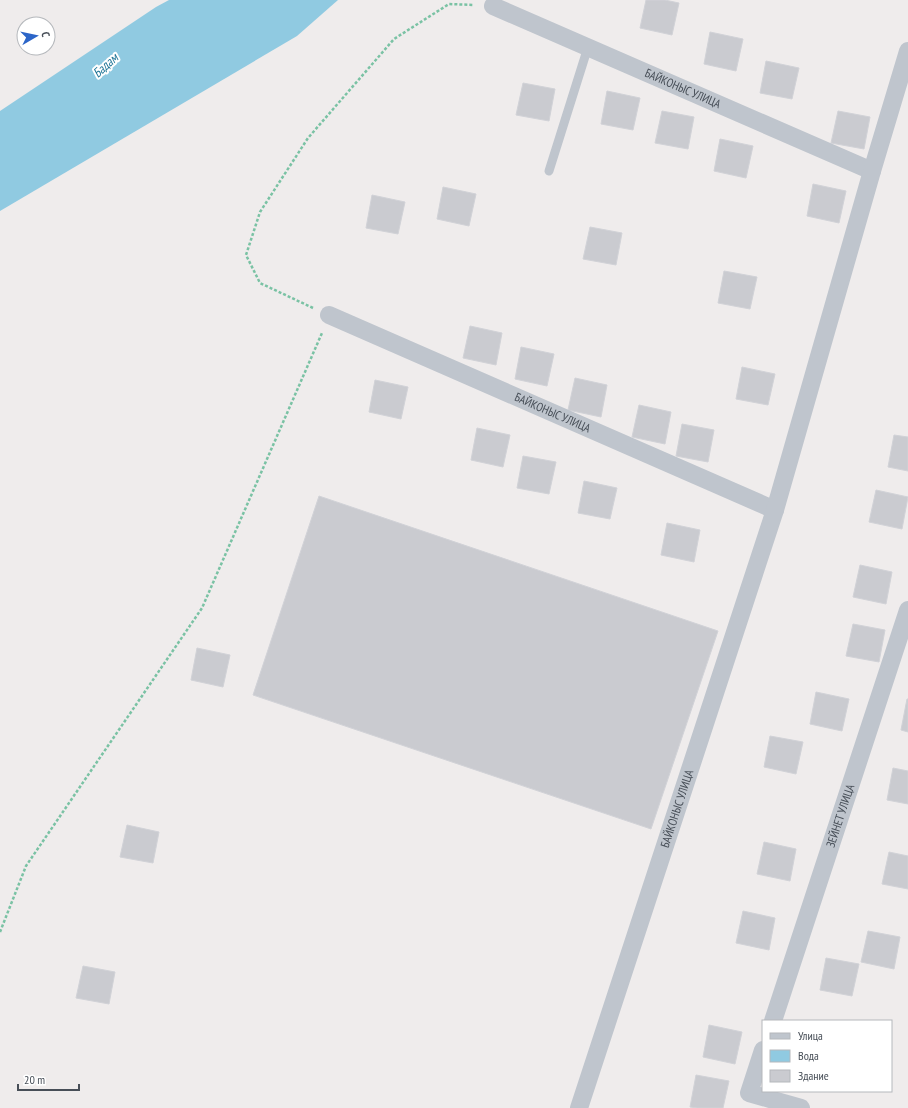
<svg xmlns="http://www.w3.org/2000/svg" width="908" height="1108" viewBox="0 0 908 1108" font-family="'PT Sans Narrow',sans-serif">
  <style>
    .water { fill: #90cae1 }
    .building { fill: #cacbd0; stroke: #d1d2d7 }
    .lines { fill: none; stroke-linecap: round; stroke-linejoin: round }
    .path { stroke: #7ac2a4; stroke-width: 2.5; stroke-dasharray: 3 2; stroke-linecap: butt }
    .service { stroke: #bfc5cd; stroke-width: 9 }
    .minor { stroke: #bfc5cd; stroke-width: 18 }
    .labels { text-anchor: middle; stroke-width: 4; stroke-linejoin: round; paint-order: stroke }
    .street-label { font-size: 12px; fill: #474e57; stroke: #fff }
    .water-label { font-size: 13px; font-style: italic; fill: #1c7395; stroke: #fff }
  </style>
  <rect width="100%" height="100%" fill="#efecec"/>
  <path class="water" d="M169 0H338L297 36 0 211V111L156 7Z"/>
  <g class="building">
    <path d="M646 0H665L679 3 672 35 640 28Z"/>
    <path d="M710 32 743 39 736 71 704 64Z"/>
    <path d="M766 61 799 68 792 99 760 93Z"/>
    <path d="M523 83 555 89 549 121 516 115Z"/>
    <path d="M607 91 640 98 633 130 601 124Z"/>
    <path d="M662 111 694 117 688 149 655 143Z"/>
    <path d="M838 111 870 117 864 149 831 143Z"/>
    <path d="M720 139 753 146 746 178 714 171Z"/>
    <path d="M813 184 846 191 839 223 807 216Z"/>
    <path d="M443 187 476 194 469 226 437 219Z"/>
    <path d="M372 195 405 202 398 234 366 228Z"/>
    <path d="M590 227 622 233 616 265 583 259Z"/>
    <path d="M724 271 757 277 750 309 718 303Z"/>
    <path d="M470 326 502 333 496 365 463 358Z"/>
    <path d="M521 347 554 354 547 386 515 379Z"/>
    <path d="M742 367 775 374 768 405 736 399Z"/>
    <path d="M575 378 607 385 601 417 568 410Z"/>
    <path d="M375 380 408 387 401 419 369 412Z"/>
    <path d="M639 405 671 412 665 444 632 437Z"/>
    <path d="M682 424 714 430 708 462 676 456Z"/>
    <path d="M477 428 510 435 503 467 471 460Z"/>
    <path d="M894 435 908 437V471L888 467Z"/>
    <path d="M523 456 556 462 549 494 517 488Z"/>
    <path d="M584 481 617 488 610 519 578 513Z"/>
    <path d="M876 490 908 497 902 529 869 522Z"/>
    <path d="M319 496 718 631 651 829 253 695Z"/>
    <path d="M667 523 700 530 694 562 661 555Z"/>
    <path d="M860 565 892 572 886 604 853 597Z"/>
    <path d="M853 624 885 630 879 662 846 656Z"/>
    <path d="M197 648 230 655 223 687 191 680Z"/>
    <path d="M816 692 849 699 842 731 810 724Z"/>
    <path d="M907 699H908V732L901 730Z"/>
    <path d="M770 736 803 742 796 774 764 767Z"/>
    <path d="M893 768 908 771V804L887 800Z"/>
    <path d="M127 825 159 832 153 863 120 857Z"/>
    <path d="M764 842 796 849 790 881 757 874Z"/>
    <path d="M889 852 908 856V889L882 884Z"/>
    <path d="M743 911 775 918 769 950 736 943Z"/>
    <path d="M868 931 900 937 894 969 861 962Z"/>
    <path d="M826 958 859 964 852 996 820 990Z"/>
    <path d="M83 966 115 972 109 1004 76 998Z"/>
    <path d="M709 1025 742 1032 735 1064 703 1057Z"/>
    <path d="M696 1075 729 1081 723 1108H697L690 1107Z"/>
  </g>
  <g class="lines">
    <g class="path">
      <path d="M313 308 260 283 246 255 260 212 308 138 394 39 449 4 474 5"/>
      <path d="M0 932 26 866 202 608 322 333"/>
    </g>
    <path class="service" d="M549 171 588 47"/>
    <g class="minor">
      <path id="s1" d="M493 6 872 171"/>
      <path id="s2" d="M329 315 775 510"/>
      <path id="s3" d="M773 1021 908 610"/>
      <path d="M763 1050 749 1093 801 1108"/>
      <path id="s4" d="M579 1108 775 510 872 171 908 51"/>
    </g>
  </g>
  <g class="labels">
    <g class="street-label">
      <text dy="4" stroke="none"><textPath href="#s1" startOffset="207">БАЙКОНЫС УЛИЦА</textPath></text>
      <text dy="4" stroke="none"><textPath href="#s2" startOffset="244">БАЙКОНЫС УЛИЦА</textPath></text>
      <text dy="4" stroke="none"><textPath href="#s4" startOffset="315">БАЙКОНЫС УЛИЦА</textPath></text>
      <text dy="4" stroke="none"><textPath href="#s3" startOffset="216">ЗЕЙНЕТ УЛИЦА</textPath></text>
    </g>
    <g class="water-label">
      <text transform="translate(105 65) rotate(-42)" y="5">Бадам</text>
    </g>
  </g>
  <rect x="762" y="1020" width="130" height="72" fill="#ffffff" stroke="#b5b8bc"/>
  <rect x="770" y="1033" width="20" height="6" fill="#bfc5cd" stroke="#b5b8bc"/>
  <text x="798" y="1040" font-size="12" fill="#474e57">Улица</text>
  <rect x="770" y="1050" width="20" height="12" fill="#90cae1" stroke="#b5b8bc"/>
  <text x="798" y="1060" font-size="12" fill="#474e57">Вода</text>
  <rect x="770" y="1070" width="20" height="12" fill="#cacbd0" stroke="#b5b8bc"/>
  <text x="798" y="1080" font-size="12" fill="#474e57">Здание</text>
  <g transform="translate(36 36) rotate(81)"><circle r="19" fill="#ffffff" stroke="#b5b8bc"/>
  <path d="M0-3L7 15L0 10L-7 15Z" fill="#2c65c8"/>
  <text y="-6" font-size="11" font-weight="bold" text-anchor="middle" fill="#474e57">С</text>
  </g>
  <path d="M18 1084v6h61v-6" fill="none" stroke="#474e57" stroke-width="2"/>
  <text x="24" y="1084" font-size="12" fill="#474e57" stroke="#ffffff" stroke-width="3" paint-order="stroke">20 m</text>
</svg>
